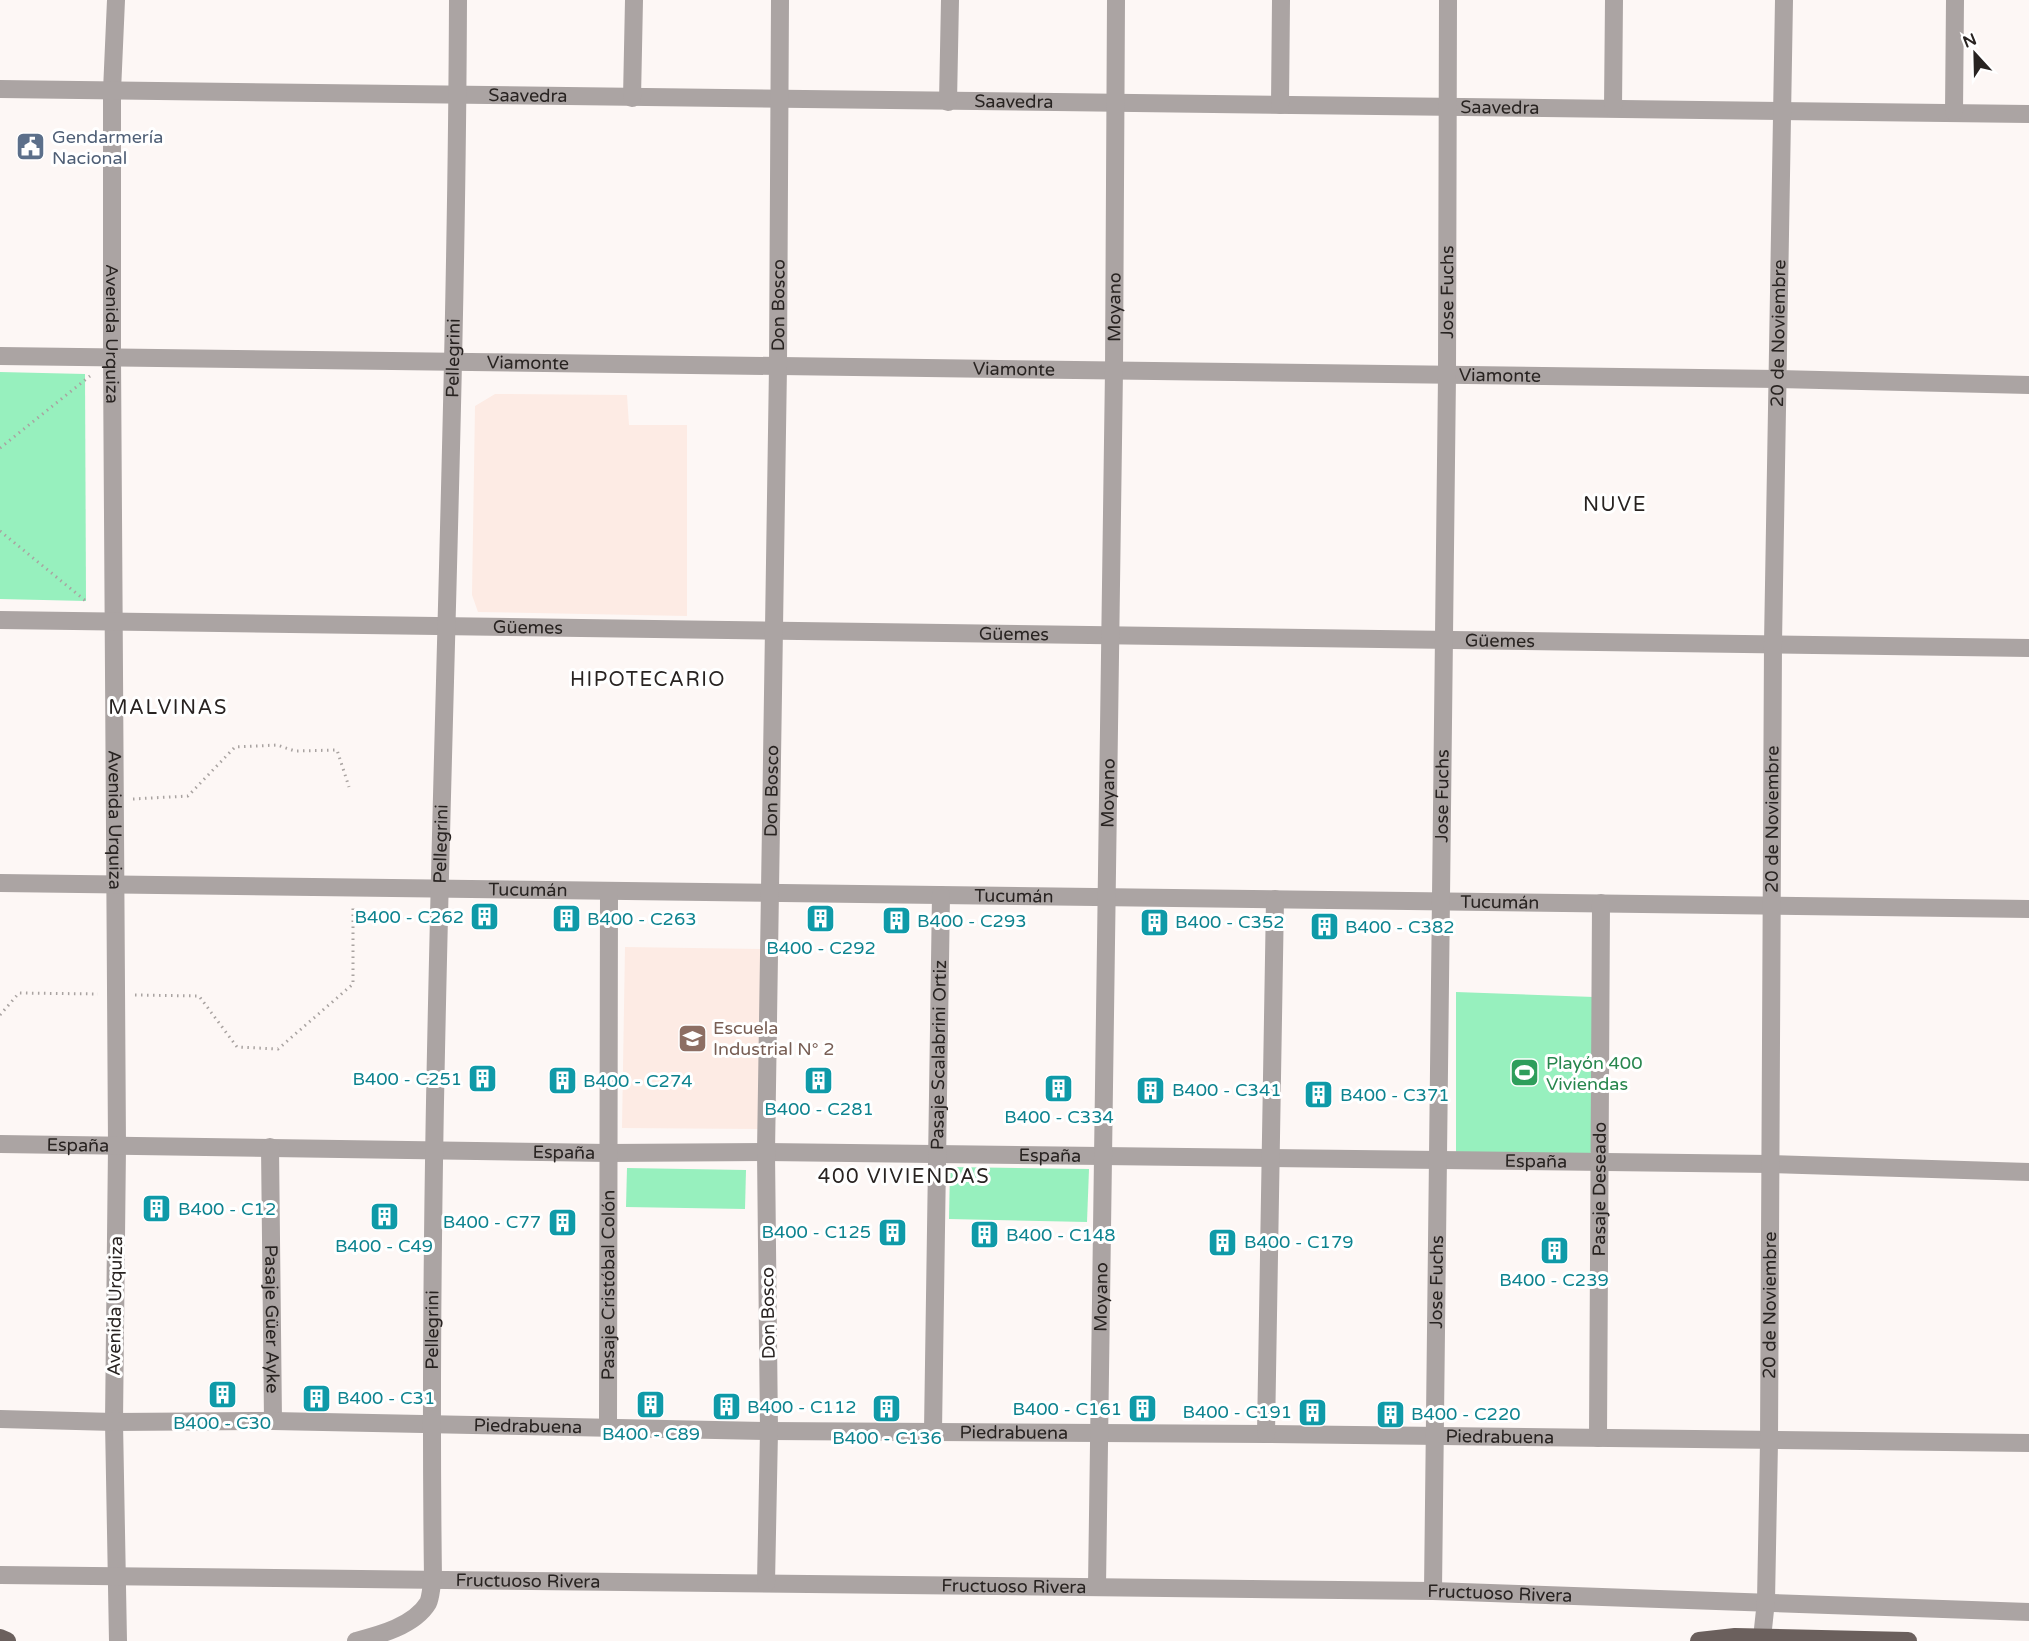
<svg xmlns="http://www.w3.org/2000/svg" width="2029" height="1641" viewBox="0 0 2029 1641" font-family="'Varela Round',sans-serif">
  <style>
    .built { fill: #fdebe4 }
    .green { fill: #97f0be }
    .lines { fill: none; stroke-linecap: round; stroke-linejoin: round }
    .path { stroke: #a9a3a1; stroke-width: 3; stroke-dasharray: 1.5 4.5; stroke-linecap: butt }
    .minor { stroke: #aba4a3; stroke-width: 18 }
    .major { stroke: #6b605d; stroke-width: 18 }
    .labels { text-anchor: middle; stroke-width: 6; stroke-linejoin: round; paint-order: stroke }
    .street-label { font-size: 18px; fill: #282321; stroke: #fff }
    .service-label { font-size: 18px; fill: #4e5e75; stroke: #fff; text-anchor: start }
    .culture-label { font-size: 18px; fill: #0d838f; stroke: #fff; text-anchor: start }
    .education-label { font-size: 18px; fill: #785e54; stroke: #fff; text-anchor: start }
    .leisure-label { font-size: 18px; fill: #27864d; stroke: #fff; text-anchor: start }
    .neighbourhood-label { font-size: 20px; letter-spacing: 1.5px; fill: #282321; stroke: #fff }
  </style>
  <rect width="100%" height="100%" fill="#fdf7f5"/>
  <g class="built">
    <path d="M495 394 627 395 629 425H687V616L478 612 472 595 475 406Z"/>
    <path d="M625 947 761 949 758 1129 622 1128Z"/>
  </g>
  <g class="green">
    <path d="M0 372 85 374 86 601 0 599Z"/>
    <path d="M1456 992 1594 997 1593 1149 1588 1157 1456 1159Z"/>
    <path d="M950 1167 1089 1169 1087 1222 949 1219Z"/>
    <path d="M627 1168 746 1170 745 1209 626 1207Z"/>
  </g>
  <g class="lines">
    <g class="path">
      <path d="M0 448 90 376"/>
      <path d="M0 531 87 602"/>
      <path d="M133 799 188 796 235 747 277 745 295 751 337 750 349 787"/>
      <path d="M135 995 199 996 237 1047 278 1049 353 984V904"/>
      <path d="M0 1015 19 993 98 994"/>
    </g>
    <g class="minor">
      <path id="s1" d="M116 0 112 91V358L117 1146 114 1422 118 1641"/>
      <path id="s2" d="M0 89 2029 114"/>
      <path d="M632 98 634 0"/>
      <path d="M948 102 950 0"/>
      <path d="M1280 105 1281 0"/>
      <path d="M1613 108 1614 0"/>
      <path d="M1954 112 1955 0"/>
      <path id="s3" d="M0 356 1778 379 2029 385"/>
      <path id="s4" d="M0 620 2029 648"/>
      <path id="s5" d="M0 883 2029 909"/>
      <path id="s6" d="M0 1144 608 1153 766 1152 1770 1164 2029 1172"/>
      <path id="s7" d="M270 1147 273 1421"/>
      <path id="s8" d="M0 1419 114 1422 273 1421 769 1431 1266 1434 2029 1443"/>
      <path id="s9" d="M608 1427 609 891"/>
      <path id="s10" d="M933 1431 941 895"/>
      <path d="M1266 1434 1275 899"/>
      <path id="s11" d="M1598 1438 1601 903"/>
      <path id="s12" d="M0 1575 1433 1591 2029 1612"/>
      <path id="s13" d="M766 1583 769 1431 766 1152 778 366 780 0"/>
      <path id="s14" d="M1097 1587 1114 370 1116 0"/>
      <path id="s15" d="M1433 1591 1447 375 1448 0"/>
      <path id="s16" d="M1762 1638 1766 1601 1769 1442 1773 643 1784 0"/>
      <path id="s17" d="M356 1641C379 1635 414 1626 428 1603 431 1597 431 1586 433 1579 426 1053 456 527 458 0"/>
    </g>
    <g class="major">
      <path d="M0 1638 7 1641"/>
      <path d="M1699 1641 1735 1637 1908 1641"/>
    </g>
  </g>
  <defs>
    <symbol id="civic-square" viewBox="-11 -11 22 22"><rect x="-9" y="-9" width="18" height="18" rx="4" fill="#5c6f8a" stroke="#fff"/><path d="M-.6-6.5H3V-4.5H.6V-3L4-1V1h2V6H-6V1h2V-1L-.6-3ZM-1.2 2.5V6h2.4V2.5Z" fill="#fff"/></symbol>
    <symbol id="building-square" viewBox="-11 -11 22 22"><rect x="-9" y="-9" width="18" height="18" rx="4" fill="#0f9aa8" stroke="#fff"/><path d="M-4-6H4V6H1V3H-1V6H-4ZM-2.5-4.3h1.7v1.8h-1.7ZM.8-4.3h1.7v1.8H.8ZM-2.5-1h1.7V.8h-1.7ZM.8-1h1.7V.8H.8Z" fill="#fff"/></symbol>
    <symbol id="school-square" viewBox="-11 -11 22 22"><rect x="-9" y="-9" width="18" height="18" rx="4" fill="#8d6e63" stroke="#fff"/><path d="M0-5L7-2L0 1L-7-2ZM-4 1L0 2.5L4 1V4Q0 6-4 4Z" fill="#fff"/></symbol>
    <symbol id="stadium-square" viewBox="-11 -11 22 22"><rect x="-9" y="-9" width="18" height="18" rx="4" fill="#2e9e5b" stroke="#fff"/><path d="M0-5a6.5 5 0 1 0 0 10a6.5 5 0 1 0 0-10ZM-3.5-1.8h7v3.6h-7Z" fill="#fff"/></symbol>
  </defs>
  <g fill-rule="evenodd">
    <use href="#civic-square" x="14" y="130" width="33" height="33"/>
    <use href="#building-square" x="468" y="900" width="33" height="33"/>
    <use href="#building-square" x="550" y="902" width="33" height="33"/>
    <use href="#building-square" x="804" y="902" width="33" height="33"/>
    <use href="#building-square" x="880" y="904" width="33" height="33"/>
    <use href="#building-square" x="1138" y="906" width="33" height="33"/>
    <use href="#building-square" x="1308" y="910" width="33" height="33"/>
    <use href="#school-square" x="676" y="1022" width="33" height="33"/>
    <use href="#stadium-square" x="1508" y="1056" width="33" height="33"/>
    <use href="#building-square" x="466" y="1062" width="33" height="33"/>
    <use href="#building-square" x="802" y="1064" width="33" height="33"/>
    <use href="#building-square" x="546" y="1064" width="33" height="33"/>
    <use href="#building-square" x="1042" y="1072" width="33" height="33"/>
    <use href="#building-square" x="1134" y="1074" width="33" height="33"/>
    <use href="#building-square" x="1302" y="1078" width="33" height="33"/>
    <use href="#building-square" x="140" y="1192" width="33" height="33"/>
    <use href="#building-square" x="368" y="1200" width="33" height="33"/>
    <use href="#building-square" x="546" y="1206" width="33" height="33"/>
    <use href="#building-square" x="876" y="1216" width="33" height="33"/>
    <use href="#building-square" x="968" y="1218" width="33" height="33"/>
    <use href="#building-square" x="1206" y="1226" width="33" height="33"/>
    <use href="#building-square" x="1538" y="1234" width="33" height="33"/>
    <use href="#building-square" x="206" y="1378" width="33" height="33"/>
    <use href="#building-square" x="300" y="1382" width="33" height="33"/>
    <use href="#building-square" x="634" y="1388" width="33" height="33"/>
    <use href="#building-square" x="710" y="1390" width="33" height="33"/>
    <use href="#building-square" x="870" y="1392" width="33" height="33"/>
    <use href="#building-square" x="1126" y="1392" width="33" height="33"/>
    <use href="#building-square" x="1296" y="1396" width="33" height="33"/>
    <use href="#building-square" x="1374" y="1398" width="33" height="33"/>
  </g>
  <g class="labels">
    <g class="street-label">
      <text dy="6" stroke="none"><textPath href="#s2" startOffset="528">Saavedra</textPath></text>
      <text dy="6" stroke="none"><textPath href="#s2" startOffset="1014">Saavedra</textPath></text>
      <text dy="6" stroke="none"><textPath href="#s2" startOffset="1500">Saavedra</textPath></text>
      <text dy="6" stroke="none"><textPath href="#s15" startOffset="1299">Jose Fuchs</textPath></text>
      <text dy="6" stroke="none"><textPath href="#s13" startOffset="1278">Don Bosco</textPath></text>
      <text dy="6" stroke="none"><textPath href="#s14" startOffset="1280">Moyano</textPath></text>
      <text dy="6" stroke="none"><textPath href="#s16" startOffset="1305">20 de Noviembre</textPath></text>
      <text dy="6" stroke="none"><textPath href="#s1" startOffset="334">Avenida Urquiza</textPath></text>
      <text dy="6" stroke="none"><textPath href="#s17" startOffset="1329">Pellegrini</textPath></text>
      <text dy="6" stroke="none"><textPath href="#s3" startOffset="528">Viamonte</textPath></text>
      <text dy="6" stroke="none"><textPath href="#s3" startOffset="1014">Viamonte</textPath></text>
      <text dy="6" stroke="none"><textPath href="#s3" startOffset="1500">Viamonte</textPath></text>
      <text dy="6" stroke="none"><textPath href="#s4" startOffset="528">Güemes</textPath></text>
      <text dy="6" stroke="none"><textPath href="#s4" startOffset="1014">Güemes</textPath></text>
      <text dy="6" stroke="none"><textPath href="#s4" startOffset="1500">Güemes</textPath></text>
      <text dy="6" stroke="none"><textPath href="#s13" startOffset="792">Don Bosco</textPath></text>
      <text dy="6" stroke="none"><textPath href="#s14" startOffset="794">Moyano</textPath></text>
      <text dy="6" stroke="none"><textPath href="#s15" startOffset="795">Jose Fuchs</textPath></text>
      <text dy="6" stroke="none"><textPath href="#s16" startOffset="819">20 de Noviembre</textPath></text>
      <text dy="6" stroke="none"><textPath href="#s1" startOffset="820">Avenida Urquiza</textPath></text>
      <text dy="6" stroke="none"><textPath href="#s17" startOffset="843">Pellegrini</textPath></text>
      <text dy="6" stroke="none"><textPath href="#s5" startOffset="528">Tucumán</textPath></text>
      <text dy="6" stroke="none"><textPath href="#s5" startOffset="1014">Tucumán</textPath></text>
      <text dy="6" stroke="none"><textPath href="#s5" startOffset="1500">Tucumán</textPath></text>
      <text dy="6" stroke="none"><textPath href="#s10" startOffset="376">Pasaje Scalabrini Ortiz</textPath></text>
      <text dy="6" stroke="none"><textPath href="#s6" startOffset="78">España</textPath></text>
      <text dy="6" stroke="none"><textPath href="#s6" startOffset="564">España</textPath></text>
      <text dy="6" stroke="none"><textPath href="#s6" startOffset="1050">España</textPath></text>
      <text dy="6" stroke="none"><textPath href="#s6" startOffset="1536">España</textPath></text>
      <text dy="6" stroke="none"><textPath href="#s11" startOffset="249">Pasaje Deseado</textPath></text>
      <text dy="6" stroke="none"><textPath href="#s15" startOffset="309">Jose Fuchs</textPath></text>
      <text dy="6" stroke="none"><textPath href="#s9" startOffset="142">Pasaje Cristóbal Colón</textPath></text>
      <text dy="6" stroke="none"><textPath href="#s14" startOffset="290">Moyano</textPath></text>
      <text dy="6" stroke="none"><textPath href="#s16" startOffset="333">20 de Noviembre</textPath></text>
      <text transform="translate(115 1306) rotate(-89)" y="6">Avenida Urquiza</text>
      <text transform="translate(768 1313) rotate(-91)" y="6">Don Bosco</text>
      <text dy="6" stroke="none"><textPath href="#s7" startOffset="172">Pasaje Güer Ayke</textPath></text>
      <text dy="6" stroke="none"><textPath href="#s17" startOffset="357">Pellegrini</textPath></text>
      <text dy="6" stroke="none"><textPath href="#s8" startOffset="528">Piedrabuena</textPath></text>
      <text dy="6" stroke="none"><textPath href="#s8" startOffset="1014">Piedrabuena</textPath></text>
      <text dy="6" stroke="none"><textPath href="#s8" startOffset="1500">Piedrabuena</textPath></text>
      <text dy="6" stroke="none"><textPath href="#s12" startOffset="528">Fructuoso Rivera</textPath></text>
      <text dy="6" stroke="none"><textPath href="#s12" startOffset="1014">Fructuoso Rivera</textPath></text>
      <text dy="6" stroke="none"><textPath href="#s12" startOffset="1500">Fructuoso Rivera</textPath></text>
    </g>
    <g class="service-label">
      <text x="52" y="143">Gendarmería<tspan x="52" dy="21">Nacional</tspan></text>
    </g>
    <g class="culture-label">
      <text x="464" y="923" text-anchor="end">B400 - C262</text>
      <text x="587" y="925">B400 - C263</text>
      <text x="917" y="927">B400 - C293</text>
      <text x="1175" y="928">B400 - C352</text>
      <text x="1345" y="933">B400 - C382</text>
      <text x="821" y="954" text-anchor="middle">B400 - C292</text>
      <text x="462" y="1085" text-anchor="end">B400 - C251</text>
      <text x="583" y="1087">B400 - C274</text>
      <text x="1172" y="1096">B400 - C341</text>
      <text x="1340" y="1101">B400 - C371</text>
      <text x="819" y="1115" text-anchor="middle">B400 - C281</text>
      <text x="1059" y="1123" text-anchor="middle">B400 - C334</text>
      <text x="178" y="1215">B400 - C12</text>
      <text x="541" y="1228" text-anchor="end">B400 - C77</text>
      <text x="871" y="1238" text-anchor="end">B400 - C125</text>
      <text x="1006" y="1241">B400 - C148</text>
      <text x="1244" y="1248">B400 - C179</text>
      <text x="384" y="1252" text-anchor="middle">B400 - C49</text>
      <text x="1554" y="1286" text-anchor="middle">B400 - C239</text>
      <text x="337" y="1404">B400 - C31</text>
      <text x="747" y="1413">B400 - C112</text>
      <text x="1122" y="1415" text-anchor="end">B400 - C161</text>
      <text x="1292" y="1418" text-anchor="end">B400 - C191</text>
      <text x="1411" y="1420">B400 - C220</text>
      <text x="222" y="1429" text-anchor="middle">B400 - C30</text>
      <text x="651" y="1440" text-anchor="middle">B400 - C89</text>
      <text x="887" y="1444" text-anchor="middle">B400 - C136</text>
    </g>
    <g class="education-label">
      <text x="713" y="1034">Escuela<tspan x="713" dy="21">Industrial N° 2</tspan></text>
    </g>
    <g class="leisure-label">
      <text x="1546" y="1069">Playón 400<tspan x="1546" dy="21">Viviendas</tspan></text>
    </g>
    <g class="neighbourhood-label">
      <text x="1615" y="511">NUVE</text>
      <text x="648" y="686">HIPOTECARIO</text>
      <text x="168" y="714">MALVINAS</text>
      <text x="904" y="1183">400 VIVIENDAS</text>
    </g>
  </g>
  <g transform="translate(1975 54) rotate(338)" stroke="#ffffff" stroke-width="4.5" paint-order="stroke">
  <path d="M0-4.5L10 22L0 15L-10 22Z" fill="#282321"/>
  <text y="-9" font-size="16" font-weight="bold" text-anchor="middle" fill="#282321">N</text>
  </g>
</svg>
